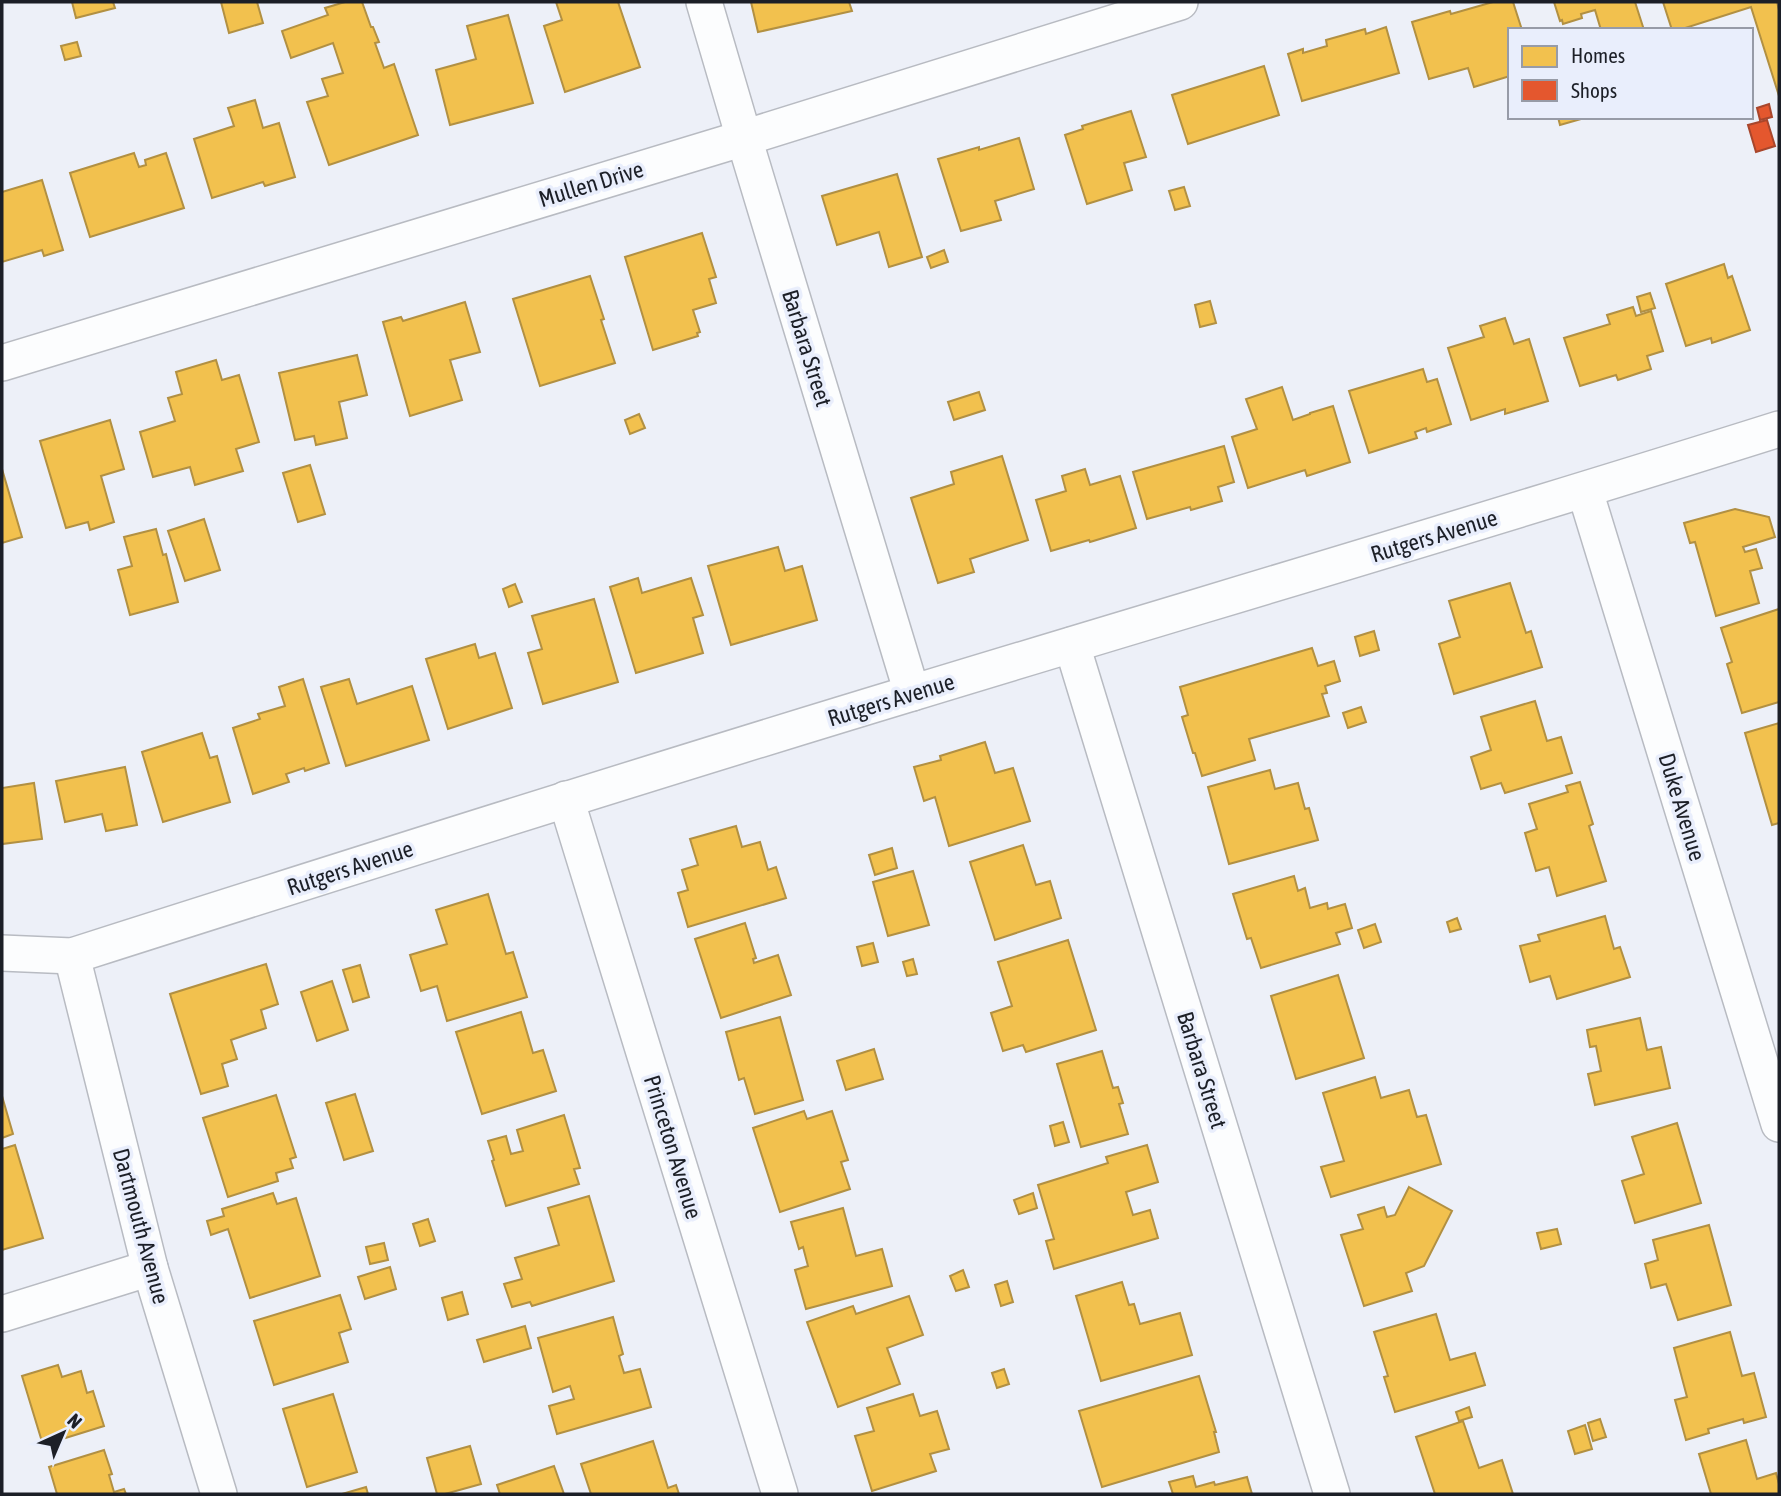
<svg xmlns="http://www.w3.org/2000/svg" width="1781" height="1496" viewBox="0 0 1781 1496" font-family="'Asap Condensed',sans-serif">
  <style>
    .homes { fill: #f2c14e; stroke: #b29042; stroke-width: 2 }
    .shops { fill: #e4572e; stroke: #a8462c; stroke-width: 2 }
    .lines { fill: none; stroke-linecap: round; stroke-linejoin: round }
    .street-casing { stroke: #b8bbc2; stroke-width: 38 }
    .street { stroke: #fcfdfe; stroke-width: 35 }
    .labels { text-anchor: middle; stroke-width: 7; stroke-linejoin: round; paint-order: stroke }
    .street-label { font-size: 23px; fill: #1c1f27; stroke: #e9eefc }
  </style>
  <rect width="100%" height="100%" fill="#edf0f8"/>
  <g class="homes">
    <path d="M72 2H113L115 8 76 18Z"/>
    <path d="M221 2H257L263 23 229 33Z"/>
    <path d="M345 2H362L371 27H373L379 42 375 43 384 68 394 64 418 135 329 165 307 102 328 96 322 79 343 73 333 43 291 58 282 31 328 15 325 8Z"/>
    <path d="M556 2H618L640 67 565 92 544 26 562 20Z"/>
    <path d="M751 2H849L852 11 758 32Z"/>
    <path d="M1493 2H1513L1522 30H1510V76L1474 87 1468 68 1429 79 1412 22 1450 11 1451 14Z"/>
    <path d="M1554 2H1635L1644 30H1601L1595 10 1581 14 1582 18 1563 24 1562 20 1560 21Z"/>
    <path d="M1663 2H1777L1779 10V96L1751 7 1679 30H1672Z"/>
    <path d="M508 15 533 103 450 125 436 70 476 59 467 26Z"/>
    <path d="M1386 27 1399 73 1302 101 1288 54 1303 49V53L1327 46 1326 40 1365 29 1366 34Z"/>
    <path d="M77 42 81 56 65 60 61 46Z"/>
    <path d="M1264 66 1279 115 1188 144 1172 95Z"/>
    <path d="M255 100 263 128 279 123 295 177 265 186 263 182 212 198 194 139 234 126 228 108Z"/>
    <path d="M1131 111 1146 157 1124 163 1132 190 1087 204 1065 135 1083 129 1082 126Z"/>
    <path d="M1558 117H1588L1560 125Z"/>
    <path d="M1019 138 1034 189 995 201 1001 220 961 231 938 159 979 147V150Z"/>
    <path d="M134 153 139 167 146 165 145 160 166 153 184 208 90 237 70 173Z"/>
    <path d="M897 174 922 257 889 267 879 232 837 245 822 196Z"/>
    <path d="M42 180 63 250 44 256 42 250 2 262V192Z"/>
    <path d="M1184 187 1190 206 1175 210 1169 191Z"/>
    <path d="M702 233 716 277 709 279 716 303 693 310 700 332 697 333 698 336 653 350 625 257Z"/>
    <path d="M944 250 948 262 931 268 927 257Z"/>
    <path d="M1724 264 1728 278 1732 276 1750 330 1712 343 1711 338 1686 346 1666 284Z"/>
    <path d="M590 276 604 319 601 320 615 363 540 386 513 299Z"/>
    <path d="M1650 293 1655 308 1641 312 1637 297Z"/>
    <path d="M1210 301 1216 323 1200 327 1195 305Z"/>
    <path d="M465 302 480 352 450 360 462 400 410 416 383 322 401 317 403 321Z"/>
    <path d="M1633 307 1636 316 1651 311 1663 351 1647 356 1651 369 1618 380 1616 375 1580 386 1564 338 1610 324 1607 315Z"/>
    <path d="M1505 318 1514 344 1529 339 1548 401 1505 414V409L1471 420 1448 348 1484 337 1480 326Z"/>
    <path d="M357 355 367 395 339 402 347 438 316 445 314 436 295 440 279 373Z"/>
    <path d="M216 360 222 380 239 375 259 442 236 449 243 471 195 485 190 467 153 477 140 432 175 421 168 398 182 394 176 372Z"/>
    <path d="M1423 369 1427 382 1437 379 1451 424 1427 432 1426 428 1415 432 1417 438 1369 453 1349 391Z"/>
    <path d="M1282 387 1293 420 1310 414V413L1333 406 1350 462 1307 476 1305 470 1248 488 1232 437 1257 429 1246 399Z"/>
    <path d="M979 392 985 410 954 420 948 402Z"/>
    <path d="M639 414 645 428 630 434 625 420Z"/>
    <path d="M110 420 124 469 101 476 114 522 90 530 88 522 66 528 40 441Z"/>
    <path d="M1224 446 1234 482 1218 487 1222 501 1191 510 1190 507 1147 519 1133 472Z"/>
    <path d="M1002 456 1028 540 970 559 974 572 938 583 911 498 954 484 951 472Z"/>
    <path d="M310 465 325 514 298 522 283 473Z"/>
    <path d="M2 469 22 537 2 543Z"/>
    <path d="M1085 469 1090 485 1120 476 1136 528 1090 542 1089 540 1051 551 1036 500 1066 491 1062 476Z"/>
    <path d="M1735 509 1769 517 1775 537 1743 547 1745 552 1756 549 1762 568 1750 571 1759 603 1716 616 1695 542 1690 543 1684 523Z"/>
    <path d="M204 519 220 570 185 581 168 531Z"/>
    <path d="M156 529 163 555 166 554 178 602 130 615 118 570 132 566 124 537Z"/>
    <path d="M778 547 785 571 802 566 817 620 731 645 708 566Z"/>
    <path d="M638 578 642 593 691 578 703 615 693 618 703 653 636 673 610 587Z"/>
    <path d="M1510 583 1526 633 1531 631 1542 667 1454 694 1439 644 1460 637 1449 601Z"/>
    <path d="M515 584 522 602 509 607 503 589Z"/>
    <path d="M594 599 618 682 543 704 528 653 542 649 532 616Z"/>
    <path d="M1779 609V702L1742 713 1727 664 1732 662 1721 628Z"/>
    <path d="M1374 631 1379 650 1360 656 1355 637Z"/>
    <path d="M475 644 479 658 495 653 512 708 448 729 426 659Z"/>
    <path d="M1312 648 1318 666 1334 661 1340 681 1325 686 1327 693 1322 694 1329 716 1249 739 1255 760 1202 776 1195 753H1193L1182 717 1188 715 1180 687Z"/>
    <path d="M303 679 329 763 305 771 304 768 286 774 289 782 253 794 233 728 260 719 258 714 285 706 279 687Z"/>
    <path d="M349 679 357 704 412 686 429 740 346 766 321 687Z"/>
    <path d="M1535 701 1547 741 1561 737 1572 773 1505 793 1501 783 1481 789 1471 757 1491 750 1481 717Z"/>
    <path d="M1361 707 1366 722 1348 728 1343 713Z"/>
    <path d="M1779 723V823L1772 825 1745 733Z"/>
    <path d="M202 733 210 758 217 756 230 802 163 822 142 752Z"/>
    <path d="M985 742 995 773 1013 768 1030 821 949 846 935 797 924 801 914 767 941 760 940 756Z"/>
    <path d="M125 767 137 825 106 831 102 814 65 822 56 781Z"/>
    <path d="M1270 770 1275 789 1298 783 1305 809 1309 808 1318 840 1229 864 1208 787Z"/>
    <path d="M1580 782 1593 824 1589 826 1606 881 1557 896 1549 867 1536 871 1525 833 1537 829 1529 804 1568 792 1566 786Z"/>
    <path d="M34 783 42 839 2 844V788Z"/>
    <path d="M736 826 742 847 760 842 768 870 776 867 786 898 688 927 678 893 688 890 682 870 698 865 690 839Z"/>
    <path d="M1023 845 1036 885 1050 881 1061 918 995 940 970 862Z"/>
    <path d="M892 848 897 868 875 875 869 855Z"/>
    <path d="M913 871 929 925 888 936 873 882Z"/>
    <path d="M1294 876 1298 891 1305 888 1310 908 1327 903 1328 909 1345 904 1352 928 1336 933 1340 944 1261 968 1251 938 1247 939 1233 894Z"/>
    <path d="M488 894 506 954 513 952 527 997 447 1021 437 986 421 991 410 955 447 944 436 910Z"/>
    <path d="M1605 916 1614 949 1620 947 1630 977 1557 999 1550 976 1530 982 1520 946 1540 941 1538 935Z"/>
    <path d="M1457 918 1461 929 1450 932 1447 922Z"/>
    <path d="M745 923 756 958 753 959 754 963 778 955 791 995 721 1018 695 939Z"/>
    <path d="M1375 924 1381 942 1364 948 1358 930Z"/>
    <path d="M1068 940 1096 1030 1026 1052 1023 1045 1003 1051 991 1013 1012 1006 998 962Z"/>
    <path d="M873 943 878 962 862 966 857 947Z"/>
    <path d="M913 959 917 974 907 976 903 962Z"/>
    <path d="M266 964 278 1004 261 1010 266 1028 231 1040 237 1059 222 1064 228 1086 201 1094 170 994Z"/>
    <path d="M360 965 369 997 353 1002 343 970Z"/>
    <path d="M1338 975 1364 1058 1296 1079 1271 996Z"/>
    <path d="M332 981 348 1030 317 1041 301 992Z"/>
    <path d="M521 1012 533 1053 543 1050 556 1091 482 1114 456 1032Z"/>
    <path d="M780 1017 803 1100 755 1114 744 1078 739 1080 726 1032Z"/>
    <path d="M1640 1018 1647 1050 1661 1047 1670 1088 1595 1105 1588 1074 1601 1071 1596 1046 1590 1047 1587 1030Z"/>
    <path d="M874 1049 883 1079 846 1090 837 1061Z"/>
    <path d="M1102 1051 1113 1088 1118 1087 1123 1103 1119 1104 1128 1134 1081 1147 1057 1064Z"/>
    <path d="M1375 1077 1381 1098 1409 1090 1417 1117 1426 1115 1441 1164 1331 1197 1321 1167 1344 1161 1323 1093Z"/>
    <path d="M355 1094 373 1151 344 1160 326 1103Z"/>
    <path d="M276 1095 296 1157 290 1159 293 1168 276 1173 278 1181 228 1197 203 1118Z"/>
    <path d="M2 1096 13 1134 2 1138Z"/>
    <path d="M804 1111 807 1119 832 1111 848 1160 841 1162 850 1189 780 1212 753 1128Z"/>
    <path d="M564 1115 580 1168 574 1169 579 1184 506 1206 492 1161 494 1160 488 1141 506 1136 511 1154 523 1151 517 1130Z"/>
    <path d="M1063 1122 1069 1142 1055 1146 1050 1126Z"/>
    <path d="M1677 1123 1701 1203 1635 1223 1622 1181 1644 1174 1632 1137Z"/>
    <path d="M15 1145 43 1238 2 1250V1149Z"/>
    <path d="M1147 1145 1158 1182 1126 1192 1133 1215 1150 1210 1158 1238 1054 1269 1046 1241 1054 1239 1038 1185 1108 1163 1106 1157Z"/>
    <path d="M1409 1187 1452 1211 1424 1266 1406 1273 1412 1291 1364 1306 1341 1235 1363 1229 1358 1215 1384 1207 1387 1217 1395 1215Z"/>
    <path d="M273 1193 277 1204 296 1198 320 1276 250 1298 228 1229 211 1235 207 1221 224 1216 222 1209Z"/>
    <path d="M1033 1193 1037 1208 1019 1214 1014 1200Z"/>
    <path d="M589 1196 614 1281 532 1306 530 1302 512 1307 504 1284 522 1279 515 1258 559 1245 548 1208Z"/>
    <path d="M843 1208 856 1256 882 1249 892 1286 806 1309 795 1270 808 1266 803 1247 799 1249 791 1222Z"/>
    <path d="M428 1219 435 1241 420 1246 413 1224Z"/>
    <path d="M1709 1225 1731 1305 1678 1320 1666 1284 1651 1288 1645 1264 1658 1260 1653 1240Z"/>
    <path d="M1557 1229 1561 1244 1541 1249 1537 1233Z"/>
    <path d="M384 1243 388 1260 370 1264 366 1247Z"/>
    <path d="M390 1267 396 1289 365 1299 358 1277Z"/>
    <path d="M963 1270 969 1287 956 1291 950 1276Z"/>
    <path d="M1007 1281 1013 1302 1001 1306 995 1285Z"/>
    <path d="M1122 1282 1129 1305 1134 1304 1140 1324 1180 1313 1192 1355 1101 1381 1076 1296Z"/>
    <path d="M462 1292 468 1314 448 1320 442 1298Z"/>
    <path d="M340 1295 351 1329 339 1333 348 1362 274 1385 254 1321Z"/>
    <path d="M909 1296 923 1335 887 1348 900 1384 838 1407 807 1322 853 1306 856 1314Z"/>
    <path d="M1436 1314 1450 1360 1475 1353 1485 1385 1395 1412 1384 1377 1388 1376 1374 1332Z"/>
    <path d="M613 1317 623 1354 619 1356 624 1373 640 1369 651 1407 557 1434 549 1406 574 1399 570 1386 553 1392 538 1338Z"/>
    <path d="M525 1326 531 1348 484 1362 477 1340Z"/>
    <path d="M1730 1332 1742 1376 1754 1373 1766 1417 1744 1423 1743 1419 1708 1429 1709 1433 1686 1440 1675 1400 1687 1397 1674 1348Z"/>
    <path d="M58 1365 62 1377 81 1371 87 1393 93 1391 104 1426 43 1445 22 1376Z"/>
    <path d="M1004 1369 1009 1384 997 1388 992 1373Z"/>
    <path d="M1199 1376 1216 1432H1214L1219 1452 1102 1487 1079 1411Z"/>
    <path d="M333 1394 357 1472 307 1487 283 1409Z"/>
    <path d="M913 1394 920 1416 937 1411 949 1449 930 1454 936 1471 872 1491 855 1436 874 1431 867 1408Z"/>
    <path d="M1469 1407 1472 1417 1459 1421 1456 1412Z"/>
    <path d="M1600 1419 1606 1437 1593 1441 1588 1423Z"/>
    <path d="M1463 1421 1479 1468 1502 1460 1513 1494H1435L1416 1437Z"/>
    <path d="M1585 1425 1592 1449 1575 1454 1568 1431Z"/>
    <path d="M1746 1440 1757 1479 1776 1473 1779 1484V1494H1711L1699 1454Z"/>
    <path d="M653 1441 668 1488 676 1485 679 1494H591L581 1464Z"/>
    <path d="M470 1446 481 1484 445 1494H437L427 1458Z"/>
    <path d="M104 1450 112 1474 109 1475 114 1492 124 1489 126 1494H57L49 1467Z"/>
    <path d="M554 1466 564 1494H500L497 1485Z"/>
    <path d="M1193 1476 1196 1487 1214 1482 1215 1485 1247 1477 1252 1494H1173L1169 1482Z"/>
    <path d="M366 1487 368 1494H342Z"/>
  </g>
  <g class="shops">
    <path d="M1769 104 1772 117 1760 120 1757 108Z"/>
    <path d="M1767 120 1775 146 1756 152 1748 125Z"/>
  </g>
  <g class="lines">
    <defs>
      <g id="street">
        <path d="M704 2 744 138 912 693"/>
        <path d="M2 363 744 138 1180 2"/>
        <path d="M1585 491 1779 1124"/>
        <path d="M1072 645 1332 1494"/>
        <path d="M566 799 780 1494"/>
        <path d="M2 953 72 956C351 867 631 778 912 693 1201 605 1491 520 1779 429"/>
        <path d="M72 956 150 1268 219 1494"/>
        <path d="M2 1314 150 1268"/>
      </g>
    </defs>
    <use href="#street" class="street-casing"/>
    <use href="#street" class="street"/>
  </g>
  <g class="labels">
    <g class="street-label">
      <text transform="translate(591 184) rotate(-17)" y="8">Mullen Drive</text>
      <text transform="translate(807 348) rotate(73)" y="8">Barbara Street</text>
      <text transform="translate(1434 536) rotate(-17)" y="8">Rutgers Avenue</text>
      <text transform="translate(891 700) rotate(-17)" y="8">Rutgers Avenue</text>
      <text transform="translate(1682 807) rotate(73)" y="8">Duke Avenue</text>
      <text transform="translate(350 868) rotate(-18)" y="8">Rutgers Avenue</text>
      <text transform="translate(1202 1070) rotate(73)" y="8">Barbara Street</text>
      <text transform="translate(673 1147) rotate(73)" y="8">Princeton Avenue</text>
      <text transform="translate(141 1226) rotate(75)" y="8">Dartmouth Avenue</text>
    </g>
  </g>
  <rect width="1781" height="1496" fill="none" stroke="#1c1f27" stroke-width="7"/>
  <rect x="1508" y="28" width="245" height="91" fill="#e9eefc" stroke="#979ba7" stroke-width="2"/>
  <rect x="1522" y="46" width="35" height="21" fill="#f2c14e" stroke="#979ba7" stroke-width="2"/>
  <text x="1571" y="63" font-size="21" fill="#1c1f27">Homes</text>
  <rect x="1522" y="80" width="35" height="21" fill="#e4572e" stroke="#979ba7" stroke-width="2"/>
  <text x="1571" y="98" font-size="21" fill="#1c1f27">Shops</text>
  <g transform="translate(63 1433) rotate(44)" stroke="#e9eefc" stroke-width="5" paint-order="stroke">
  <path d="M0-5L12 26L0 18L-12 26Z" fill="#1c1f27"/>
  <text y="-10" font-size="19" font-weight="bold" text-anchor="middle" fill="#1c1f27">N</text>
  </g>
</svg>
